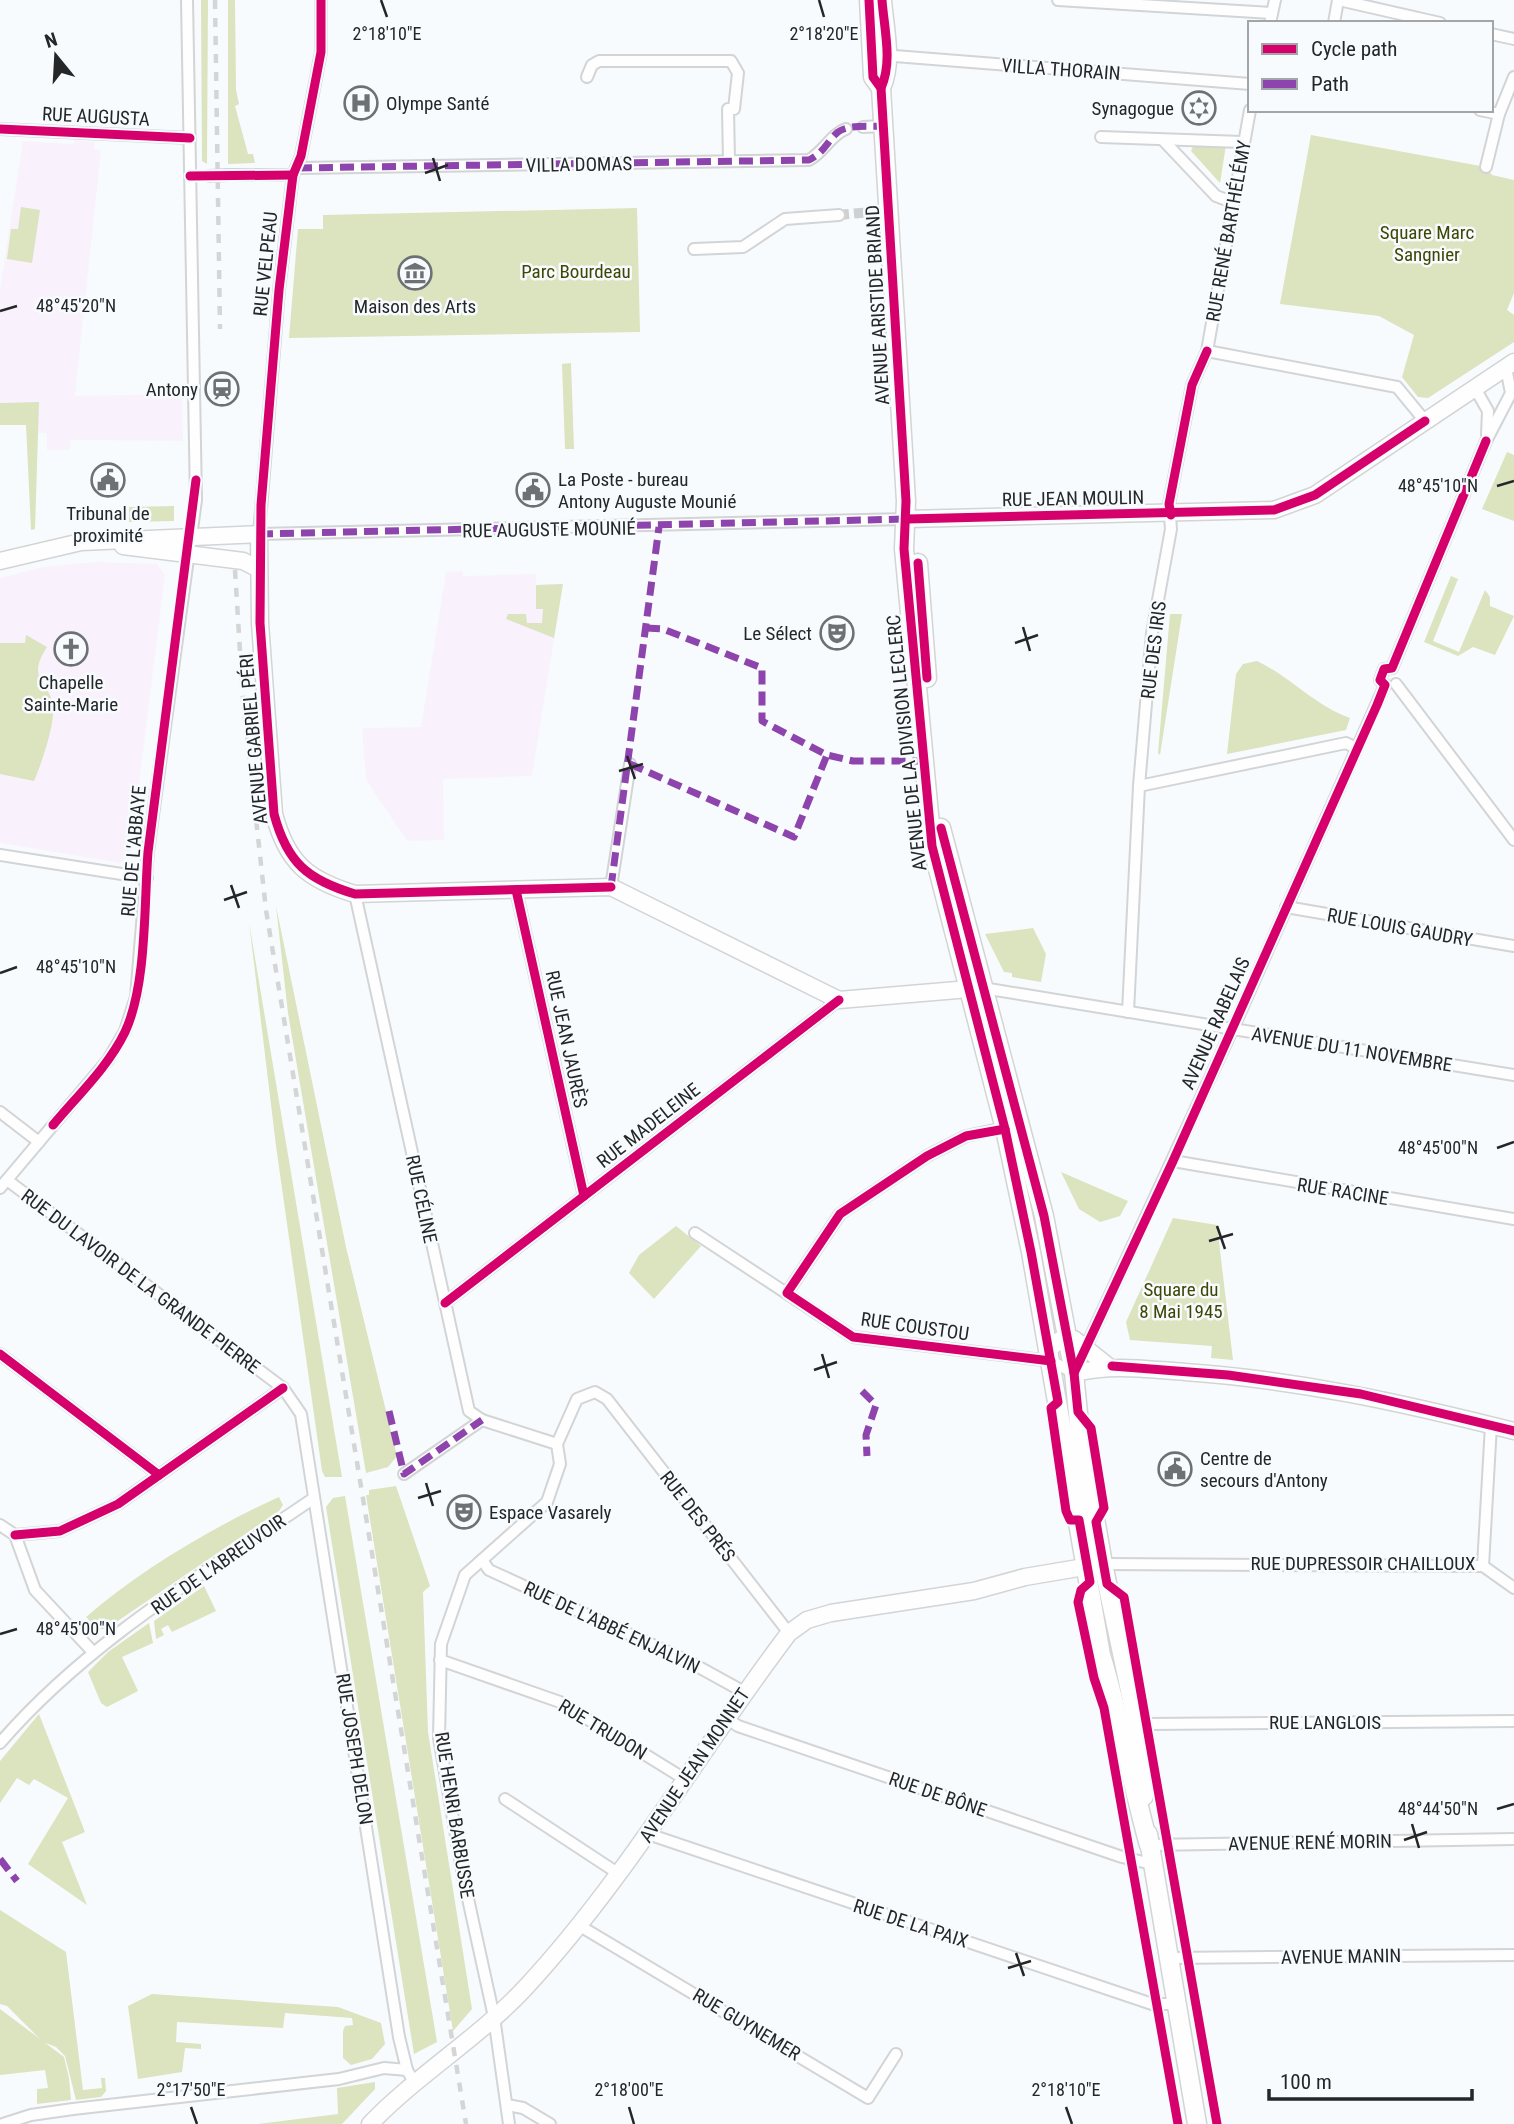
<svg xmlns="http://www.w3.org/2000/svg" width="1514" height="2124" viewBox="0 0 1514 2124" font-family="'Roboto Condensed',sans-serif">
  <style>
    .education { fill: #f9f2fd }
    .green { fill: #dbe3bf }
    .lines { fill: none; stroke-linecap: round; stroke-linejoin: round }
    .street-tunnel { stroke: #ced0d2; stroke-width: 10; stroke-dasharray: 10 5; stroke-linecap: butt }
    .street-casing { stroke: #d2d4d5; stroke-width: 14 }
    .secondary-casing { stroke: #d2d4d5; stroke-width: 19 }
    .primary-casing { stroke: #d2d4d5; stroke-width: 21 }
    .street { stroke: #fefeff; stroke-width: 10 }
    .secondary { stroke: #fefeff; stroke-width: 16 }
    .primary { stroke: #fefeff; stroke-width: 18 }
    .rail { stroke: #d4d5d5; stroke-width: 4.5; stroke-dasharray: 9 9; stroke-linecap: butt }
    .street-bridge-casing { stroke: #d2d4d5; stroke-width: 14; stroke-linecap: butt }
    .street-bridge { stroke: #fefeff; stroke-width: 10 }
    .quiet { stroke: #8e44ad; stroke-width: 7; stroke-dasharray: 14 7; stroke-linecap: butt }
    .cycleway-casing { stroke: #f7fbfe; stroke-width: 13 }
    .cycleway { stroke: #d6006c; stroke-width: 9 }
    .ticks { fill: none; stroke: #242628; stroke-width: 2.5 }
    .labels { text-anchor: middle; stroke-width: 5; stroke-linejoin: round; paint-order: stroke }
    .street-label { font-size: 19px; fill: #242628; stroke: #f7fbfe }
    .poi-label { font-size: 19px; fill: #242628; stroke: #f7fbfe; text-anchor: start }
    .park-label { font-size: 19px; fill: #3e4604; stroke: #f7fbfe }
    .ticks-label { font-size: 18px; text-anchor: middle; fill: #242628; stroke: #f7fbfe; stroke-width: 5; stroke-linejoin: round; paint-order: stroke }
  </style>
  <rect width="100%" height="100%" fill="#f8fbfd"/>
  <g class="education">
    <path d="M76 140 95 142 94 149 101 150 75 396 182 394 183 441 70 440V450H47V433H36L39 402 0 403V289L23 141 72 144Z"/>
    <path d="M95 562 157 564 165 575 132 841 129 856 120 863 0 843V578L43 567Z"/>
    <path d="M462 571 463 576 536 574V585L563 584 532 776 443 779 444 840 407 841 366 780 362 728 421 727 446 572Z"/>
  </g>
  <g class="green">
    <path d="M201 0H208L207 164 202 161Z"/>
    <path d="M228 0H235L236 90 239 104 235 106 248 154H253L255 163 228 164Z"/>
    <path d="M1311 135 1486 167 1492 175 1514 180V293L1507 310 1514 315V342L1428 398 1418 397 1402 377 1414 335 1379 316 1280 304Z"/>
    <path d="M1194 144 1226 145 1220 183 1191 151Z"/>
    <path d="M21 207 40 210 32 263 7 259 11 229H18Z"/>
    <path d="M637 208 640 332 289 338 298 229H323V215Z"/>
    <path d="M571 363 574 449H565L562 364Z"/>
    <path d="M39 402 35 529 31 530 26 425H0V403Z"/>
    <path d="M1507 452 1514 455V521L1482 509Z"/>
    <path d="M174 506V521L129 522V507Z"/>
    <path d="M1451 576 1458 579 1433 641 1459 652 1485 590 1490 597V606L1514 616 1495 655 1473 647 1458 656 1424 642Z"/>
    <path d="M563 584 554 638 506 619 508 614H526L527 623H542L543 609H536V585Z"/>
    <path d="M1170 614H1182L1160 755 1158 753Z"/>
    <path d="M26 635 47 647C25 681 50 680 53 707 55 724 41 765 34 781L0 774V643H25Z"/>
    <path d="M1257 661C1291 677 1314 705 1350 718L1346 730 1227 754 1236 674 1243 664Z"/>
    <path d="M276 906 346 1247 397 1456 388 1467 366 1473 288 1013Z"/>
    <path d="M249 922 342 1477H325L322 1471 276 1146Z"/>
    <path d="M1033 928 1046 954 1041 982 1012 977V973L1004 972 985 934Z"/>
    <path d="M1061 1172 1128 1201 1120 1216 1100 1222 1079 1209Z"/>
    <path d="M1173 1218 1217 1225 1233 1360 1211 1358 1212 1346 1130 1340 1126 1322Z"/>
    <path d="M676 1226 701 1246 654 1299 629 1273 639 1255Z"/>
    <path d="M396 1486 430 1586 423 1592 428 1732 472 2009 453 2031 366 1495H369V1490Z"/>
    <path d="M345 1496 437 2042 414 2054 326 1507 333 1498Z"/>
    <path d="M279 1497 283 1505 279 1511 106 1629H99L86 1617C140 1570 213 1527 279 1497Z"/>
    <path d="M204 1586 216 1611 172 1632 168 1625 161 1629 164 1635 156 1639 154 1621Z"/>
    <path d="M149 1623 153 1643 122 1657 138 1691 107 1707 101 1703 88 1672 108 1652Z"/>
    <path d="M39 1714 85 1832 62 1842 87 1905 28 1864 68 1798 34 1779 29 1785 17 1778 0 1803V1761Z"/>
    <path d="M0 1910 66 1952 83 2090 102 2088 101 2078H105L106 2091 101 2097 76 2100 65 2056 56 2047 43 2042 7 2006 0 2004Z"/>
    <path d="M152 1994 338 2007 381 2023 385 2044 372 2059 351 2065 343 2058V2031L345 2026 353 2025 352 2018 285 2013 283 2028 177 2022 176 2042 201 2044V2049L185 2048 182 2072 138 2079 128 2006Z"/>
    <path d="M0 2009 64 2057 69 2078 71 2100 37 2104V2089L48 2088 45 2070 0 2075Z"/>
    <path d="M375 2082V2089L342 2124H258L338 2114 337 2088Z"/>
  </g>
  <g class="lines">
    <path class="street-tunnel" d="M839 215 871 212"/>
    <defs>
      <g id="street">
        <path d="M1058 0 1272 13"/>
        <path d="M1339 0 1440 23"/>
        <path d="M321 1V52L301 156 293 175 279 290 259 534 907 519"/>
        <path d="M1270 23 1275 0"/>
        <path d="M1334 23 1338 0"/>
        <path d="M1491 34 1514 39"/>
        <path d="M882 55 1250 84"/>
        <path d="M587 77 592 65 599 61H731L738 73 734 109H728L729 161"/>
        <path d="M1480 110 1499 114"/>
        <path d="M863 127 884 126"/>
        <path d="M0 129 190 138"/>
        <path d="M1101 137 1242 142"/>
        <path d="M1163 140 1216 196 1232 202"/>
        <path d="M1486 167 1499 114 1514 77"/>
        <path d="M298 168 809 160C825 151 831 134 846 129"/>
        <path d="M228 175H293"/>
        <path d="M871 212 889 211"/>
        <path d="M694 249 743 247 785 219 839 215"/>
        <path d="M1207 351 1397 387 1425 421"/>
        <path d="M1475 388 1488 411 1487 435"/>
        <path d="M1392 668 1486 441 1511 393 1506 368"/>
        <path d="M1396 684 1514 840"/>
        <path d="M1385 685 1380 680 1384 669 1392 668"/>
        <path d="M1139 786 1346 743 1356 748"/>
        <path d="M0 855 147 878"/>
        <path d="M611 887 630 764"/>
        <path d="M516 890 584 1196"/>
        <path d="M355 894 469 1411 482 1420 557 1444"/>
        <path d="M1286 907 1514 946"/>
        <path d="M983 988 1514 1075"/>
        <path d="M1128 1012 1139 786 1152 633 1171 529 1169 504 1192 385 1207 351 1250 110"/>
        <path d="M0 1112 39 1142"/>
        <path d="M1173 1161 1514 1219"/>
        <path d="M7 1180 283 1388 301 1414 399 2037 407 2070 414 2082"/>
        <path d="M0 1188 108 1060 125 1031 136 997 148 852 196 500 187 0"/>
        <path d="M695 1233 853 1337 1051 1361 1074 1373 1239 1015 1385 685"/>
        <path d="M787 1293 840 1214 927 1156 966 1136 1009 1127"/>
        <path d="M445 1303 839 1000"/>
        <path d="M0 1354 159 1475"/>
        <path d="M404 1474 482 1420"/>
        <path d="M0 1525 15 1535 35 1590 92 1651"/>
        <path d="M15 1535 60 1531 118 1504 283 1388"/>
        <path d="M482 1560 489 1570 686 1660 744 1692"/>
        <path d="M1103 1564 1483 1566 1491 1425"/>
        <path d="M1483 1566 1514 1588"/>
        <path d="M440 1660 560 1702 683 1778"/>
        <path d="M726 1718 738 1726 1122 1857 1152 1864"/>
        <path d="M1136 1719 1147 1724 1514 1721"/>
        <path d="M0 1743C87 1642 204 1573 314 1498"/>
        <path d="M505 1799 619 1874"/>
        <path d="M648 1834 1152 2004H1176"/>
        <path d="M1149 1845 1514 1839"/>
        <path d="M580 1926 868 2098 896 2054"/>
        <path d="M1168 1958 1514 1955"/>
        <path d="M507 2105 523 2108 550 2124"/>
        <path d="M3 2124 31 2115 73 2109 339 2079 384 2068 407 2070"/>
        <path d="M509 2124 494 2017 463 1876 439 1738 441 1644 465 1575 547 1502 560 1464 557 1444 577 1399 595 1392 607 1399 789 1633"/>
      </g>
      <g id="secondary">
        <path d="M907 519 1274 510 1315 495 1514 362"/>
        <path d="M123 546 243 561 259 569"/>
        <path d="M0 561 81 542 259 534 260 623 274 814C287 863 308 880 355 894L611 887 839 1000 981 988"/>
        <path d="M1049 1349 1060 1340 1074 1339 1108 1366"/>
        <path d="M1074 1373C1115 1364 1143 1369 1185 1372 1299 1380 1403 1403 1514 1431"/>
        <path d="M370 2124C418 2074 479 2038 526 1987 626 1879 700 1750 789 1633L807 1620 831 1613 974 1591 1025 1577 1096 1565"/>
      </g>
      <g id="primary">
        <path d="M869 0 873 77 881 88"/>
        <path d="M882 0C884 28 893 62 881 88L906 501 904 549 932 846 1005 1129 1031 1252 1101 1655C1120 1717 1131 1782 1149 1845"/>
        <path d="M918 563 927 678"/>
        <path d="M941 828 1044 1216 1074 1373 1080 1433 1103 1564 1136 1719 1144 1796"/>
        <path d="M1148 1834 1197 2124"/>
      </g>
    </defs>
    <use href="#street" class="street-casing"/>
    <use href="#secondary" class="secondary-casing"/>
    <use href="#primary" class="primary-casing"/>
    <use href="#street" class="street"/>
    <use href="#secondary" class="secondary"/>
    <use href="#primary" class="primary"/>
    <g class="rail">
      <path d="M215 0 220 329"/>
      <path d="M235 570 243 700 266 910 466 2124"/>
    </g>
    <defs>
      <path id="street-bridge" d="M207 176 228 175"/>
    </defs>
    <use href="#street-bridge" class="street-bridge-casing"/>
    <use href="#street-bridge" class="street-bridge"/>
    <g class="quiet">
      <path d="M298 168 809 160C826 151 826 142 838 132 849 124 871 127 884 126"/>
      <path d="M259 534 907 519"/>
      <path d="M646 628 663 629 762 668V721L827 755 853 761H918"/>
      <path d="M630 764 794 837 827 755"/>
      <path d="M611 887 659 527"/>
      <path d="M862 1391 876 1405 866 1435 867 1456"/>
      <path d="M389 1411 404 1474 482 1420"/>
      <path d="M0 1859 17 1881"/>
    </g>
    <defs>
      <g id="cycleway">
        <path d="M321 0V52L301 156 293 175 279 290 261 505 260 623 274 814C287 863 308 880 355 894L611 887"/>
        <path d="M869 0 873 77 881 88"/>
        <path d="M882 0C884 28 893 62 881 88L906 501 904 549 932 846 1005 1129 1031 1252 1058 1402 1051 1408 1066 1511 1070 1520H1079L1090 1582 1081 1590 1078 1602 1094 1678 1104 1708 1178 2124"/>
        <path d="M0 129 190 138"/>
        <path d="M190 176 293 175"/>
        <path d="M1171 515 1169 504 1192 385 1207 351"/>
        <path d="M907 519 1274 510 1315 495 1425 421"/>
        <path d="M918 563 927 678"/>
        <path d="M941 828 1044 1216 1074 1373 1078 1412 1091 1428 1104 1508 1096 1522 1107 1584 1124 1597 1217 2124"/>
        <path d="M516 890 584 1196"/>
        <path d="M53 1125C78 1095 108 1067 125 1032 147 985 144 904 148 852L196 480"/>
        <path d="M1005 1129 966 1136 927 1156 840 1214 787 1293 853 1337 1051 1361"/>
        <path d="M445 1303 839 1000"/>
        <path d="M0 1354 159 1475"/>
        <path d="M1112 1366 1228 1375 1361 1394 1514 1431"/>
        <path d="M1074 1373 1173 1161 1377 705 1385 685 1380 680 1384 669 1392 668 1486 441"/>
        <path d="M15 1535 60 1531 118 1504 283 1388"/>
      </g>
    </defs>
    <use href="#cycleway" class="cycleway-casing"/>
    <use href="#cycleway" class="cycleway"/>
  </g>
  <path class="ticks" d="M381 0 387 17M819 0 824 17M433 158 440 181M425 173 448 165M0 311 17 306M1497 486 1514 481M1023 627 1030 651M1015 643 1038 635M627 756 635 779M619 771 643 764M231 885 239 908M224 900 247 892M0 973 17 967M1497 1148 1514 1142M1217 1226 1225 1249M1209 1241 1233 1234M822 1354 829 1378M814 1370 837 1362M426 1483 433 1506M418 1498 441 1491M0 1634 17 1629M1497 1809 1514 1804M1412 1824 1419 1848M1404 1840 1427 1832M1016 1953 1024 1976M1008 1968 1031 1961M191 2107 197 2124M629 2107 634 2124M1066 2107 1072 2124"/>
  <defs>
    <symbol id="hospital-ring" viewBox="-11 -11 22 22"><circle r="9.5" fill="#f7fbfe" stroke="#6e7173" stroke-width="1.5"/><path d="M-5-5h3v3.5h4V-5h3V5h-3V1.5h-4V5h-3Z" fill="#6e7173"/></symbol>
    <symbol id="synagogue-ring" viewBox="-11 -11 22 22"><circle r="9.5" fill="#f7fbfe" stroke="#6e7173" stroke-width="1.5"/><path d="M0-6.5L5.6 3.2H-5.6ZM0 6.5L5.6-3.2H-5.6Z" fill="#6e7173"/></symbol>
    <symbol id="museum-ring" viewBox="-11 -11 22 22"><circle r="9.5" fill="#f7fbfe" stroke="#6e7173" stroke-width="1.5"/><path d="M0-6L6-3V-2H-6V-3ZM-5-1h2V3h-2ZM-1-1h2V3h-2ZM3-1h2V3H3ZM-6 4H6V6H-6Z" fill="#6e7173"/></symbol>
    <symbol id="station-ring" viewBox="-11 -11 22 22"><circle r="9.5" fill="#f7fbfe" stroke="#6e7173" stroke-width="1.5"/><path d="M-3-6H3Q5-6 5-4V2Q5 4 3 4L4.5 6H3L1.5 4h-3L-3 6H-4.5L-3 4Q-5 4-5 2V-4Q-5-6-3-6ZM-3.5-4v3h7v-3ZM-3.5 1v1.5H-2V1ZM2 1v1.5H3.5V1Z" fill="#6e7173"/></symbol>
    <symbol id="civic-ring" viewBox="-11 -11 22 22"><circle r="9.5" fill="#f7fbfe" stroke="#6e7173" stroke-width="1.5"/><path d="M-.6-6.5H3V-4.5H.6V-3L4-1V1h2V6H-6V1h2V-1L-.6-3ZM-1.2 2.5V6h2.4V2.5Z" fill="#6e7173"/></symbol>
    <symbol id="theatre-ring" viewBox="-11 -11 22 22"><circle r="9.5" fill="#f7fbfe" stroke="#6e7173" stroke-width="1.5"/><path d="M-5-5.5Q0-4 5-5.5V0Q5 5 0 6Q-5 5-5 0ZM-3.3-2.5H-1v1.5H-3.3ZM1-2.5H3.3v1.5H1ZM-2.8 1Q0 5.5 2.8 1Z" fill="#6e7173"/></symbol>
    <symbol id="church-ring" viewBox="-11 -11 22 22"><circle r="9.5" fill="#f7fbfe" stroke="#6e7173" stroke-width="1.5"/><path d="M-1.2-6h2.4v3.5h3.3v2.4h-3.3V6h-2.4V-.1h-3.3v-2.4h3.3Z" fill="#6e7173"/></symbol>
  </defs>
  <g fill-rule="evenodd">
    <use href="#hospital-ring" x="342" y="84" width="38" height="38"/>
    <use href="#synagogue-ring" x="1180" y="89" width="38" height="38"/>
    <use href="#museum-ring" x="396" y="254" width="38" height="38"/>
    <use href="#station-ring" x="203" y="370" width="38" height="38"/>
    <use href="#civic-ring" x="89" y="461" width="38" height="38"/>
    <use href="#civic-ring" x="514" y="471" width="38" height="38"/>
    <use href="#theatre-ring" x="818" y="614" width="38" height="38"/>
    <use href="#church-ring" x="52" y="630" width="38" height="38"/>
    <use href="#civic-ring" x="1156" y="1450" width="38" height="38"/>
    <use href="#theatre-ring" x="445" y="1493" width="38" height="38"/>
  </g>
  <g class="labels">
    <g class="street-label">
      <text transform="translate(1061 69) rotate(4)" y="7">VILLA THORAIN</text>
      <text transform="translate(96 116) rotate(3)" y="7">RUE AUGUSTA</text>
      <text transform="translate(579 164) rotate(-1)" y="7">VILLA DOMAS</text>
      <text transform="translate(1228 231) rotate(-80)" y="7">RUE RENÉ BARTHÉLÉMY</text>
      <text transform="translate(265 264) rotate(-84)" y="7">RUE VELPEAU</text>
      <text transform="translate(877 305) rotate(-93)" y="7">AVENUE ARISTIDE BRIAND</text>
      <text transform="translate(1073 498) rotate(-1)" y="7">RUE JEAN MOULIN</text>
      <text transform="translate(549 529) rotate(-1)" y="7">RUE AUGUSTE MOUNIÉ</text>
      <text transform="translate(1153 650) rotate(-83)" y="7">RUE DES IRIS</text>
      <text transform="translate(253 739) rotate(-95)" y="7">AVENUE GABRIEL PÉRI</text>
      <text transform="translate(906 743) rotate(-96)" y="7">AVENUE DE LA DIVISION LECLERC</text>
      <text transform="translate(133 851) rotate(-85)" y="7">RUE DE L'ABBAYE</text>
      <text transform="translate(1400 927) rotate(10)" y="7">RUE LOUIS GAUDRY</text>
      <text transform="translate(1215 1023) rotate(-66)" y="7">AVENUE RABELAIS</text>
      <text transform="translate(567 1039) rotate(78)" y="7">RUE JEAN JAURÈS</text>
      <text transform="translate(1352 1049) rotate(9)" y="7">AVENUE DU 11 NOVEMBRE</text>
      <text transform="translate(648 1125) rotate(-38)" y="7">RUE MADELEINE</text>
      <text transform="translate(1343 1191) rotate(9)" y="7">RUE RACINE</text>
      <text transform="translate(422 1199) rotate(78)" y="7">RUE CÉLINE</text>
      <text transform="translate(141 1281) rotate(37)" y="7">RUE DU LAVOIR DE LA GRANDE PIERRE</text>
      <text transform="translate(915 1326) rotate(8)" y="7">RUE COUSTOU</text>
      <text transform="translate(698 1516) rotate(52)" y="7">RUE DES PRÉS</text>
      <text x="1363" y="1570">RUE DUPRESSOIR CHAILLOUX</text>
      <text transform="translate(218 1564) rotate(-35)" y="7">RUE DE L'ABREUVOIR</text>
      <text transform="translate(612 1627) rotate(25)" y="7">RUE DE L'ABBÉ ENJALVIN</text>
      <text x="1325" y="1729">RUE LANGLOIS</text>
      <text transform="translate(603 1729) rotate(31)" y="7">RUE TRUDON</text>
      <text transform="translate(355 1749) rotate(81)" y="7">RUE JOSEPH DELON</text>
      <text transform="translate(694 1765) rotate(-56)" y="7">AVENUE JEAN MONNET</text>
      <text transform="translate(938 1794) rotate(19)" y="7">RUE DE BÔNE</text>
      <text transform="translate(455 1815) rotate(81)" y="7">RUE HENRI BARBUSSE</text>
      <text transform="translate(1310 1842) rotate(-1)" y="7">AVENUE RENÉ MORIN</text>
      <text transform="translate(911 1923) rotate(18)" y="7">RUE DE LA PAIX</text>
      <text transform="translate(1341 1956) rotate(-1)" y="7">AVENUE MANIN</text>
      <text transform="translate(747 2024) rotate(31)" y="7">RUE GUYNEMER</text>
    </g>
    <g class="poi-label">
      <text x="386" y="110">Olympe Santé</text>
      <text x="1174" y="115" text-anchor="end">Synagogue</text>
      <text x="415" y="313" text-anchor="middle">Maison des Arts</text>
      <text x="198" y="396" text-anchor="end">Antony</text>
      <text x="558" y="486">La Poste - bureau<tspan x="558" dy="22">Antony Auguste Mounié</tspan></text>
      <text x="108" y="520" text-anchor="middle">Tribunal de<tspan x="108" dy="22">proximité</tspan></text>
      <text x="812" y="640" text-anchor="end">Le Sélect</text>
      <text x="71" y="689" text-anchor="middle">Chapelle<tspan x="71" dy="22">Sainte-Marie</tspan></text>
      <text x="1200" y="1465">Centre de<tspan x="1200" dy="22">secours d'Antony</tspan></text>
      <text x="489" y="1519">Espace Vasarely</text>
    </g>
    <g class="park-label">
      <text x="1427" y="239">Square Marc<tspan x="1427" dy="22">Sangnier</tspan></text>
      <text x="576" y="278">Parc Bourdeau</text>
      <text x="1181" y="1296">Square du<tspan x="1181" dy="22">8 Mai 1945</tspan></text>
    </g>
  </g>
  <g class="ticks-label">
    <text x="387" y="40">2°18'10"E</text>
    <text x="824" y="40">2°18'20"E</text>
    <text x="76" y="312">48°45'20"N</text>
    <text x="1438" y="492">48°45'10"N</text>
    <text x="76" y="973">48°45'10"N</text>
    <text x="1438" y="1154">48°45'00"N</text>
    <text x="76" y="1635">48°45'00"N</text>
    <text x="1438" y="1815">48°44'50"N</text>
    <text x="191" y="2096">2°17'50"E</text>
    <text x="629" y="2096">2°18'00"E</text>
    <text x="1066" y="2096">2°18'10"E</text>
  </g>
  <rect x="1248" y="21" width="245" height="91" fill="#f7fbfe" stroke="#a3a6a8" stroke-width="2"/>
  <rect x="1262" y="44" width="35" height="10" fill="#d6006c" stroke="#a3a6a8" stroke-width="2"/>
  <text x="1311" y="56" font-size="21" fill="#242628">Cycle path</text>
  <rect x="1262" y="79" width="35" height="10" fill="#8e44ad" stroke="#a3a6a8" stroke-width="2"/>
  <text x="1311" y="91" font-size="21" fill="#242628">Path</text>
  <g transform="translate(56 56) rotate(342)" stroke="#f7fbfe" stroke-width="5" paint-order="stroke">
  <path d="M0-5L12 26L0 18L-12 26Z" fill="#242628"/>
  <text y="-10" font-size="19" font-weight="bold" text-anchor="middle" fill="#242628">N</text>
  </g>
  <path d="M1269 2089v10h203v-10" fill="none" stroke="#242628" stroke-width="3.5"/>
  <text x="1280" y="2089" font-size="21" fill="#242628" stroke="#f7fbfe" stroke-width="5" paint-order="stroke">100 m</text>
</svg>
